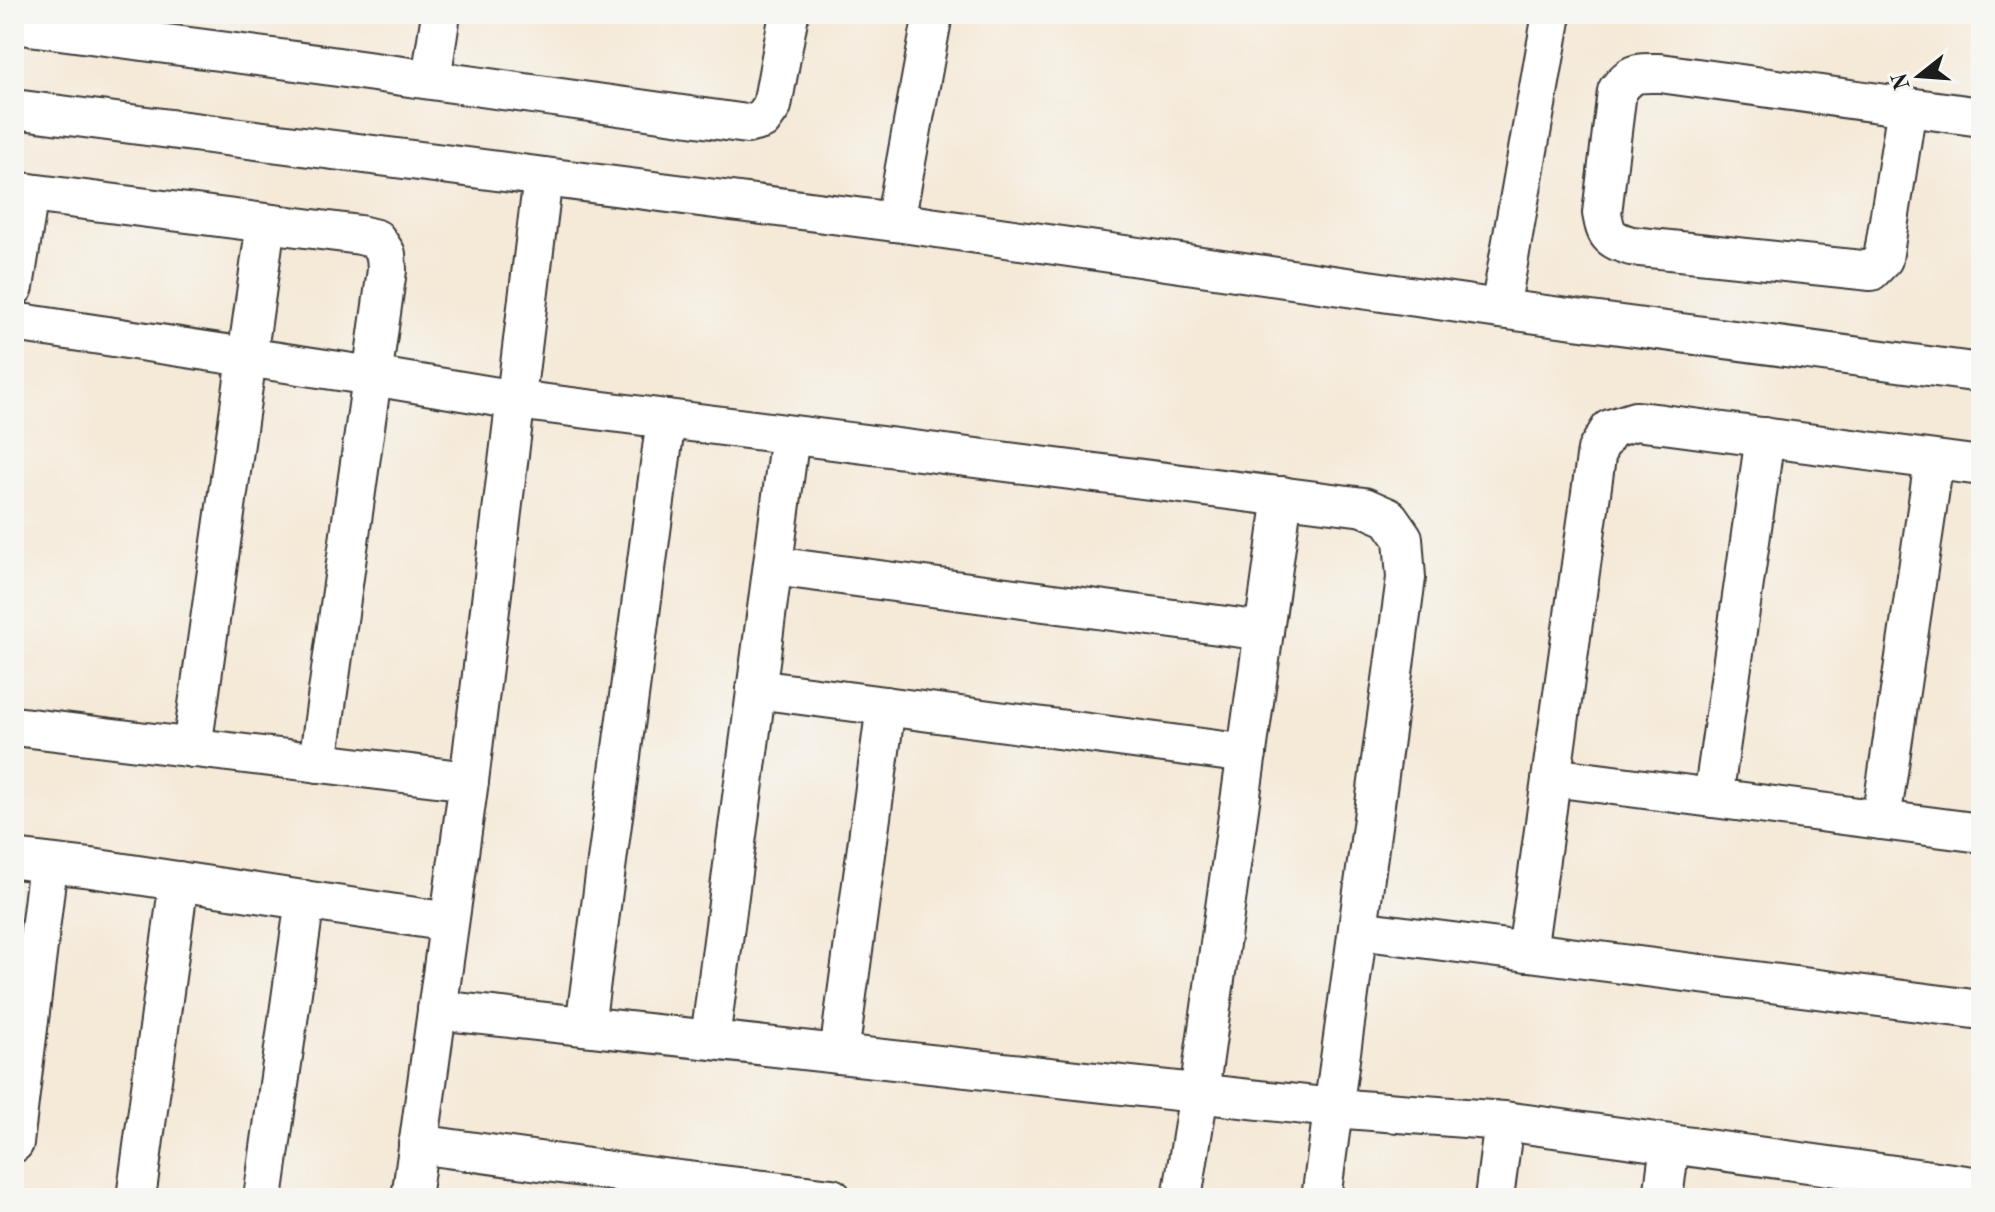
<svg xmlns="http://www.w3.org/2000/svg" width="1995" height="1212" viewBox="0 0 1995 1212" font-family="'Old Standard TT',serif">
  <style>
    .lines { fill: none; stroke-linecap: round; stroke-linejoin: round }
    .minor-casing { stroke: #3d3b38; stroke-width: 42 }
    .minor { stroke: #fff; stroke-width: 38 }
  </style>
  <rect width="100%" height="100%" fill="#f6f6f2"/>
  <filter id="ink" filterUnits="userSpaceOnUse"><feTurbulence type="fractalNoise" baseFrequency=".0125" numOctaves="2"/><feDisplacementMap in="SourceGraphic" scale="16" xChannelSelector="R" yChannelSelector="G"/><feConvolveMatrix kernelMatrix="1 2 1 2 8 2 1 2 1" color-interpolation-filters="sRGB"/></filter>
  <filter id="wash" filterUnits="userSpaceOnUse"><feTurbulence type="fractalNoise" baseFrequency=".006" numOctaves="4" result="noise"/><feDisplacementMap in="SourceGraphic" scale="32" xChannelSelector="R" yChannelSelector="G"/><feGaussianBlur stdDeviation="1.8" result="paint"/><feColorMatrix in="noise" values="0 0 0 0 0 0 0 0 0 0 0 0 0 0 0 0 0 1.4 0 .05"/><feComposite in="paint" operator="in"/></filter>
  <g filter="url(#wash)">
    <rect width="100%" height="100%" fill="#f5e9d7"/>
  </g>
  <g filter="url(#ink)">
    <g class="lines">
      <defs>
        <g id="minor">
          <path d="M14 24 288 60 747 124 762 120 772 106 789 14"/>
          <path d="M431 79 441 14"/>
          <path d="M1907 107 1883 259 1871 271 1631 246C1608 239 1606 235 1602 213L1617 91C1632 71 1637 73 1660 73L1981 117"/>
          <path d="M14 109 895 222 1500 309 1981 373"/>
          <path d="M14 191 360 235 376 239 386 254 387 270 318 763"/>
          <path d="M895 222 933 14"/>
          <path d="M14 287 29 193"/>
          <path d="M1500 309 1552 14"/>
          <path d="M14 322 372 376 516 400 1364 507 1389 518 1403 538 1406 578 1321 1198"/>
          <path d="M773 566 1264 631"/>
          <path d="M756 689 1247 754"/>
          <path d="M14 726 469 781"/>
          <path d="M192 748 266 223"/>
          <path d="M1552 777 1981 833"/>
          <path d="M1713 798 1765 437"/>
          <path d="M1881 820 1934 461"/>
          <path d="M14 859 91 868 449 922"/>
          <path d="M1358 930 1981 1010"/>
          <path d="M1527 952 1597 450 1610 429 1635 421 1663 424 1981 466"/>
          <path d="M437 1010 1333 1108 1504 1121 1981 1187"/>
          <path d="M585 1026 666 419"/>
          <path d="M710 1039 790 435"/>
          <path d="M839 1054 886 706"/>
          <path d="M14 1143 48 864"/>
          <path d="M418 1144 646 1176 832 1198"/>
          <path d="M136 1198 179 881"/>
          <path d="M263 1198 305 900"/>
          <path d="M411 1198 469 781 543 177"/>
          <path d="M1182 1198 1199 1093 1283 496"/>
          <path d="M1494 1198 1504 1121"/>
          <path d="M1663 1198 1670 1144"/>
        </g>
      </defs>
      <use href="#minor" class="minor-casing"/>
      <use href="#minor" class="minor"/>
    </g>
  </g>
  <rect width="1995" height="1212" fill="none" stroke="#f6f6f2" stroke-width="48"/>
  <g transform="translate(1919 76) rotate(253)" stroke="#f6f6f2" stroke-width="6" paint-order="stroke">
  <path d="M0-6L14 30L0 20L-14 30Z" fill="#1c1c1c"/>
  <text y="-12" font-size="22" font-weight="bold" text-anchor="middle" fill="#1c1c1c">N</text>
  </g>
</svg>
